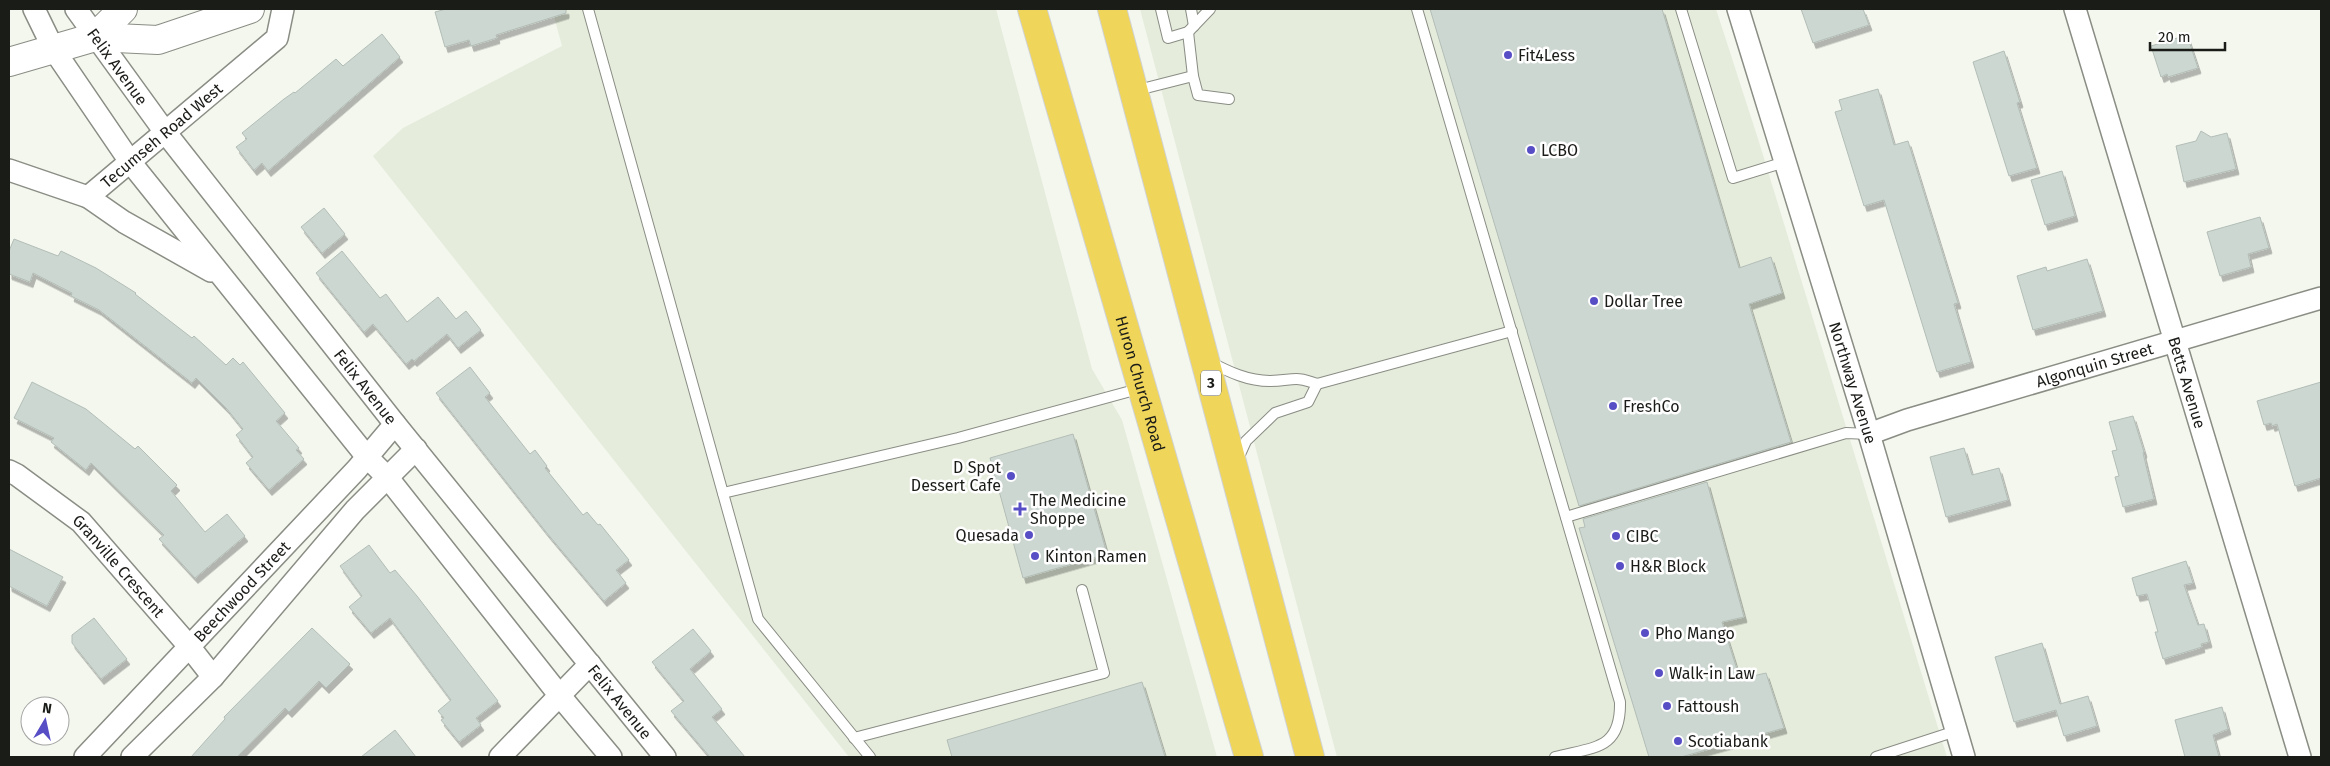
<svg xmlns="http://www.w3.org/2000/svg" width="2330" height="766" viewBox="0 0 2330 766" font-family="'Fira Sans',sans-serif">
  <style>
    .built { fill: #e5ecdc }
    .building { fill: #cdd7d1; stroke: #b3bdb7; filter: url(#shadow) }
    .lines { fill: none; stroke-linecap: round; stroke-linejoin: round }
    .lane-casing { stroke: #898d84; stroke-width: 12 }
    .street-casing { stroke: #898d84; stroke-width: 24 }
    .secondary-casing { stroke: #898d84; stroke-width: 30 }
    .highway-casing { stroke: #d1d2d1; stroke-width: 30 }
    .lane { stroke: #fff; stroke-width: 10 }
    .street { stroke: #fff; stroke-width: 21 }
    .secondary { stroke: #fff; stroke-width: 28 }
    .highway { stroke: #f0d55b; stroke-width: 28 }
    .poi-dot { fill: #574ec6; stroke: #fff; stroke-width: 2 }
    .labels { text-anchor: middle; stroke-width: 5; stroke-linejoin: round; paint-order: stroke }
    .shield { fill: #fff; stroke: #5f605d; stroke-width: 1 }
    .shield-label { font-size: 15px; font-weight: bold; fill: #1a1c18 }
    .poi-label { font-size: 16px; fill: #1a1c18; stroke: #fff; text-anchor: start }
    .street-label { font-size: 16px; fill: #1a1c18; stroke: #fff }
  </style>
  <defs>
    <filter id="shadow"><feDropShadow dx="3" dy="5.5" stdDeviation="0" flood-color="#0004"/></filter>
  </defs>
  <rect width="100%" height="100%" fill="#f3f7ee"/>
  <g class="built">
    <path d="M552 9H996L1092 369 1122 420 1217 757H849L373 156 403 128 562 46Z"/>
    <path d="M1140 9H1716L1759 142 1947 757H1337Z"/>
  </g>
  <g class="building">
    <path d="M446 9H566V13L496 35 497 38 471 46 469 40 445 47 435 12Z"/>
    <path d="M1430 9H1662L1739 268 1771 257 1782 293 1749 304 1791 442 1579 506Z"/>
    <path d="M1801 9H1863L1869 25 1813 43Z"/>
    <path d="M382 34 400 57 268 171 262 163 254 170 236 147 247 139 242 133 284 99 294 92 295 93 336 59 343 66Z"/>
    <path d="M2187 35 2198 68 2168 77 2167 74 2161 77 2151 46Z"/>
    <path d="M2004 51 2020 102 2017 103 2037 168 2009 176 1973 62Z"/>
    <path d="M1878 89 1894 145 1908 141 1958 303 1954 304 1971 362 1937 372 1884 200 1864 206 1835 112 1842 110 1839 100Z"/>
    <path d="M2201 131 2211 137 2227 133 2236 169 2184 182 2176 146 2196 141Z"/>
    <path d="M2062 171 2075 216 2045 225 2031 180Z"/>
    <path d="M324 208 345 234 322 253 301 227Z"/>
    <path d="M2260 217 2269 248 2248 254 2251 267 2220 276 2207 232Z"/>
    <path d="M14 239 58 256 61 251 96 268 136 293 135 294 192 338 194 336 226 365 233 358 240 365 243 362 285 413 276 421 299 448 296 450 304 459 269 490 246 463 253 457 236 435 243 429 227 409 196 378 192 383 99 310 71 296 72 293 33 273 30 282 9 274V251Z"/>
    <path d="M342 251 380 298 386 294 407 322 438 297 456 319 466 311 481 330 458 348 447 334 414 361 412 359 406 364 373 324 364 332 316 273Z"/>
    <path d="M2087 259 2103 311 2033 330 2017 276 2046 267 2047 271Z"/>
    <path d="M470 367 490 393 485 397 530 454 535 450 547 466 545 468 583 515 587 512 598 525 600 524 629 560 616 570 626 583 604 601 546 532 436 393Z"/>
    <path d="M32 382 86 409 135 449 138 446 177 485 171 491 205 532 227 514 245 536 195 578 159 539 164 535 91 463 86 470 51 442 54 438 14 418Z"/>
    <path d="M2321 382V478L2295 486 2277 424 2272 426 2271 423 2264 425 2257 401Z"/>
    <path d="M2133 416 2144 452 2143 453 2154 499 2123 507 2115 477 2119 476 2112 451 2117 450 2109 422Z"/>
    <path d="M1073 434 1107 554 1023 578 990 458Z"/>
    <path d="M1964 448 1972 475 1999 468 2008 500 1946 517 1930 457Z"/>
    <path d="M1707 482 1744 617 1722 622 1740 679 1766 673 1784 728 1681 757H1649L1579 528 1585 527 1583 519Z"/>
    <path d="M369 545 390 573 395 570 417 596 498 701 476 718 481 725 459 742 441 720 444 718 438 711 451 700 390 618 371 633 349 607 362 596 340 566Z"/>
    <path d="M9 549 63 577 47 606 9 586Z"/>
    <path d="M2186 561 2193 583 2184 585 2198 625 2204 624 2209 642 2201 644 2202 647 2163 659 2155 632H2158L2147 594 2137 596 2132 578Z"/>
    <path d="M94 618 127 659 101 679 72 643V635Z"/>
    <path d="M312 628 350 664 326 688 319 681 289 712 285 708 237 757H191L225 719 224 717Z"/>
    <path d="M693 629 711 651 690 669 722 709 712 717 745 757H710L671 711 684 701 652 662Z"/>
    <path d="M2042 643 2060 704 2088 696 2097 726 2064 736 2056 710 2014 722 1995 657Z"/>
    <path d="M1142 682 1165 757H952L947 740Z"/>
    <path d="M2222 707 2228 729 2213 735 2219 757H2185L2175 720Z"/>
    <path d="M395 730 416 757H361Z"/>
  </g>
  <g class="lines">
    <defs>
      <g id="lane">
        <path d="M588 9 758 619 870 757"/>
        <path d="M1161 9 1168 38 1188 32 1210 9"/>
        <path d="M1191 9 1194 26"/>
        <path d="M1417 9 1620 702C1621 750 1594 747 1555 757"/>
        <path d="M1681 9 1733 178 1785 162"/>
        <path d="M1188 32 1193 76"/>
        <path d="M1134 91 1193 76 1198 95 1229 99"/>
        <path d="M1210 362C1229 372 1248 381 1270 381 1292 381 1294 375 1317 384L1512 331"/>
        <path d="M1237 461 1246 441 1275 413 1308 402 1317 384"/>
        <path d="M723 493 958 438 1142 388"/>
        <path d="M1566 517 1846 433 1869 434"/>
        <path d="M854 738 1104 673 1082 590"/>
        <path d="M1876 757 1956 731"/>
      </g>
      <g id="street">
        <path d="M34 9 54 50 131 163 367 457 388 478 560 696 611 757"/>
        <path id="s1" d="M76 9 165 132 395 424 665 757"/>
        <path id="s2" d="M1738 9 1869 434 1964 757"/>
        <path id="s3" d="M2075 9 2300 757"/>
        <path d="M9 170 88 197 124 222 211 271"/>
        <path id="s4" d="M88 197 277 38 283 9"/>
        <path id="s5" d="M1869 434 1907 420 2321 298"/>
        <path id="s6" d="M9 471 17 475 81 522 188 645 213 677"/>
        <path id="s7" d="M85 757 357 469 395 424"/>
        <path d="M132 757 213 677 355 510 416 449"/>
        <path d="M500 757 590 664"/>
      </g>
      <g id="secondary">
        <path d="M95 37 123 9"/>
        <path d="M9 62 95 37 158 40 250 9"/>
      </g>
      <g id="highway">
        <path id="s8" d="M1032 9 1249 757"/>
        <path d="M1112 9 1310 757"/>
      </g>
    </defs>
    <use href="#lane" class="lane-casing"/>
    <use href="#street" class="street-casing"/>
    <use href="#secondary" class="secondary-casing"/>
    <use href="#highway" class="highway-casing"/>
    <use href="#lane" class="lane"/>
    <use href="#street" class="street"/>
    <use href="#secondary" class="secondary"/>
    <use href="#highway" class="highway"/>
  </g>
  <g class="poi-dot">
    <circle cx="1508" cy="55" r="5"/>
    <circle cx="1531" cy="150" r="5"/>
    <circle cx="1594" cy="301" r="5"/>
    <circle cx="1613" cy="406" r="5"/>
    <circle cx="1011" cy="476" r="5"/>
    <path d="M1017.5 501.5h5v5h5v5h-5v5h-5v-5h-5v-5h5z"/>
    <circle cx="1029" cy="535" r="5"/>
    <circle cx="1616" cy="536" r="5"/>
    <circle cx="1035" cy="556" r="5"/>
    <circle cx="1620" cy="566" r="5"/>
    <circle cx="1645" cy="633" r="5"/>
    <circle cx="1659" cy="673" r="5"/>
    <circle cx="1667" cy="706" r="5"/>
    <circle cx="1678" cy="741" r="5"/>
  </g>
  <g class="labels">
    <rect class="shield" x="1201" y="370.5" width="20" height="25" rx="4"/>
    <g class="shield-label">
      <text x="1211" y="388">3</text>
    </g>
    <g class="poi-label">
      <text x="1518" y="61">Fit4Less</text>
      <text x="1541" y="156">LCBO</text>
      <text x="1604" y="307">Dollar Tree</text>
      <text x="1623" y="412">FreshCo</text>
      <text x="1001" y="473" text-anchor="end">D Spot<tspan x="1001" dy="18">Dessert Cafe</tspan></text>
      <text x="1030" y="506">The Medicine<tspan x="1030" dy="18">Shoppe</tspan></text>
      <text x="1019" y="541" text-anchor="end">Quesada</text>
      <text x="1626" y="542">CIBC</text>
      <text x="1045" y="562">Kinton Ramen</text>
      <text x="1630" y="572">H&amp;R Block</text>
      <text x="1655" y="639">Pho Mango</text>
      <text x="1669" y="679">Walk-in Law</text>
      <text x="1677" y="712">Fattoush</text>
      <text x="1688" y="747">Scotiabank</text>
    </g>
    <g class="street-label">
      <text dy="6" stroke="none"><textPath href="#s1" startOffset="71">Felix Avenue</textPath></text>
      <text dy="6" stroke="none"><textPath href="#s4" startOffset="96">Tecumseh Road West</textPath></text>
      <text dy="6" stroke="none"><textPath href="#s5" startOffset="236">Algonquin Street</textPath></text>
      <text dy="6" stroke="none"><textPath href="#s2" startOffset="391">Northway Avenue</textPath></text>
      <text dy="6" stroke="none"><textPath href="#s8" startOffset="390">Huron Church Road</textPath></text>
      <text dy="6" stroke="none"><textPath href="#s3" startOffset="390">Betts Avenue</textPath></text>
      <text dy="6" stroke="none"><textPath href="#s1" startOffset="476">Felix Avenue</textPath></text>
      <text dy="6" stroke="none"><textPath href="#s6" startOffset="146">Granville Crescent</textPath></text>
      <text dy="6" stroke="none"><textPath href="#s7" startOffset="228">Beechwood Street</textPath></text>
      <text dy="6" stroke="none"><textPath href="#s1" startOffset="881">Felix Avenue</textPath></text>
    </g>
  </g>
  <rect width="2330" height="766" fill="none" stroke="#1a1c18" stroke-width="20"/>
  <g transform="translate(45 721) rotate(9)"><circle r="24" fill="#ffffff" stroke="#a3a4a3"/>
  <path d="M0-4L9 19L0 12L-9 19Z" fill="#574ec6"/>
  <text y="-8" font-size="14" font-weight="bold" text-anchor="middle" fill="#1a1c18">N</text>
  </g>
  <path d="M2150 42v8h75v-8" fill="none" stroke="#1a1c18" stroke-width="2.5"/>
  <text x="2158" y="42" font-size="15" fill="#1a1c18" stroke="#ffffff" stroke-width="4" paint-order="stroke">20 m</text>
</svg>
